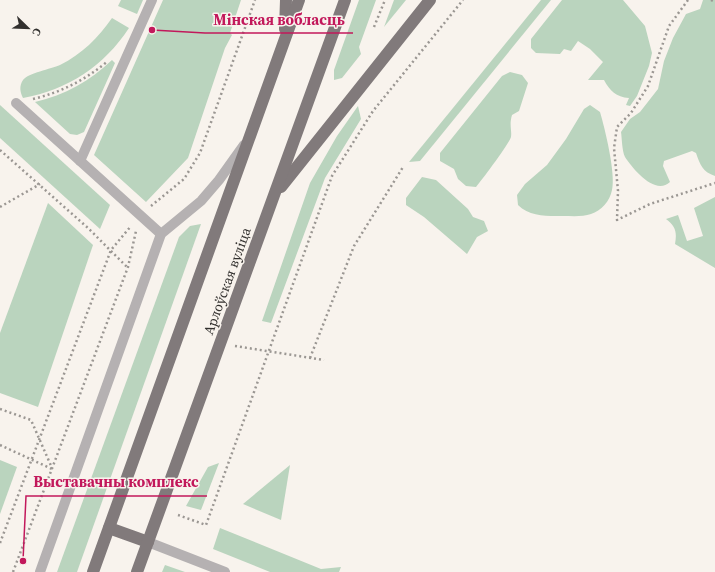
<svg xmlns="http://www.w3.org/2000/svg" width="715" height="572" viewBox="0 0 715 572" font-family="'Source Serif 4',serif">
  <style>
    .green { fill: #bad4be }
    .lines { fill: none; stroke-linecap: round; stroke-linejoin: round }
    .path { stroke: #9b9793; stroke-width: 2.5; stroke-dasharray: 2 3; stroke-linecap: butt }
    .lane { stroke: #b5b1b2; stroke-width: 10 }
    .primary { stroke: #817a7b; stroke-width: 12 }
    .labels { text-anchor: middle; stroke-width: 3; stroke-linejoin: round; paint-order: stroke }
    .street-label { font-size: 14px; fill: #32302e; stroke: #f8f3ed }
    .leader { fill: none; stroke: #c2185b; stroke-width: 1.5 }
    .callout-dot { fill: #c2185b; stroke: #f8f3ed; stroke-width: 1.5 }
    .callout-label { font-size: 15px; text-anchor: middle; font-weight: bold; fill: #c2185b; stroke: #f8f3ed; stroke-width: 3; stroke-linejoin: round; paint-order: stroke }
  </style>
  <rect width="100%" height="100%" fill="#f8f3ed"/>
  <g class="green">
    <path d="M121 0H143L137 14 118 6Z"/>
    <path d="M163 0H241L230 33 232 35 225 48 188 158 146 202 94 155Z"/>
    <path d="M359 0H376L359 47 361 54 342 78 334 80V70Z"/>
    <path d="M394 0H406L384 27Z"/>
    <path d="M541 0H551L420 161 409 162Z"/>
    <path d="M562 0H623L645 26 652 53 649 66 637 96 630 106 626 105 629 98C616 97 610 91 604 80H588L603 62 590 49 578 41 571 51 564 49 560 54 536 53 531 48V39Z"/>
    <path d="M703 0H715V176C703 172 700 165 696 153L692 151 664 161 663 166 670 182C655 196 633 169 625 157 622 151 622 139 621 132L630 119 640 112 658 89 664 61 673 38 686 14 700 9Z"/>
    <path d="M112 18 129 28C104 66 68 90 23 98 20 92 19 86 23 80 28 73 51 69 60 65 82 54 98 38 112 18Z"/>
    <path d="M112 60 115 63 84 132 77 135 70 134 35 102C65 95 90 81 112 60Z"/>
    <path d="M510 72 522 75 528 83 519 111 512 115C509 125 512 130 511 137 509 144 482 180 476 187L466 186 458 179 454 169 440 161V153L502 76Z"/>
    <path d="M0 105 110 205 100 229 0 138Z"/>
    <path d="M590 105 600 112C605 129 616 174 612 190 610 201 601 211 591 214 583 217 572 216 563 216 547 216 530 217 518 205L517 195 525 184 547 165 566 139 584 109Z"/>
    <path d="M358 106 361 119 325 178 271 323 262 321 310 183 337 136Z"/>
    <path d="M422 177 436 180 468 209 473 217 484 221 488 231 477 237 467 254 424 217 406 205V198Z"/>
    <path d="M715 197V268L675 244C677 233 676 226 666 219L678 215 687 241 703 236 694 208Z"/>
    <path d="M48 203 93 245 38 407 0 393V333Z"/>
    <path d="M201 224 77 572H57L179 237 190 226Z"/>
    <path d="M0 460 17 467 0 514Z"/>
    <path d="M219 463 201 510 186 506 208 467Z"/>
    <path d="M290 465 281 520 243 504Z"/>
    <path d="M220 528 321 569 341 567 339 572H270L213 549Z"/>
    <path d="M165 565 185 572H162Z"/>
  </g>
  <g class="lines">
    <g class="path">
      <path d="M688 0 669 26 648 86 631 113 617 127 614 148 618 191 617 220 650 204 715 183"/>
      <path d="M711 0 715 2"/>
      <path d="M374 27 385 0"/>
      <path d="M33 99C62 92 85 80 108 61"/>
      <path d="M0 150 88 228 127 267"/>
      <path d="M151 206 184 179 200 153 255 0"/>
      <path d="M0 207 40 184"/>
      <path d="M235 346 324 360"/>
      <path d="M310 358 354 246 403 167"/>
      <path d="M0 409 31 420 52 468"/>
      <path d="M0 445 52 469"/>
      <path d="M178 515 206 525 332 176 373 111 463 0"/>
      <path d="M0 543 111 250 131 226"/>
      <path d="M13 572 128 267 136 231"/>
    </g>
    <g class="lane">
      <path d="M16 103 161 234"/>
      <path d="M80 161 152 0"/>
      <path d="M148 542 225 572"/>
      <path d="M40 572 161 234 201 201 219 180 244 145"/>
    </g>
    <g class="primary">
      <path d="M285 29 286 0"/>
      <path d="M281 187 430 0"/>
      <path d="M109 528 148 542"/>
      <path d="M93 572 299 0"/>
      <path d="M137 572 345 0"/>
    </g>
  </g>
  <g class="labels">
    <g class="street-label">
      <text transform="translate(227 281) rotate(-70)" y="5">Арлоўская вуліца</text>
    </g>
  </g>
  <path class="leader" d="M152 30L205 33H353M23 561L26 496H207"/>
  <g class="callout-dot">
    <circle cx="152" cy="30" r="4"/>
    <circle cx="23" cy="561" r="4"/>
  </g>
  <g class="callout-label">
    <text x="279" y="25">Мінская вобласць</text>
    <text x="116" y="487">Выставачны комплекс</text>
  </g>
  <g transform="translate(28 28) rotate(113)" stroke="#f8f3ed" stroke-width="3" paint-order="stroke">
  <path d="M0-3L7 15L0 10L-7 15Z" fill="#32302e"/>
  <text y="-6" font-size="11" font-weight="bold" text-anchor="middle" fill="#32302e">С</text>
  </g>
</svg>
